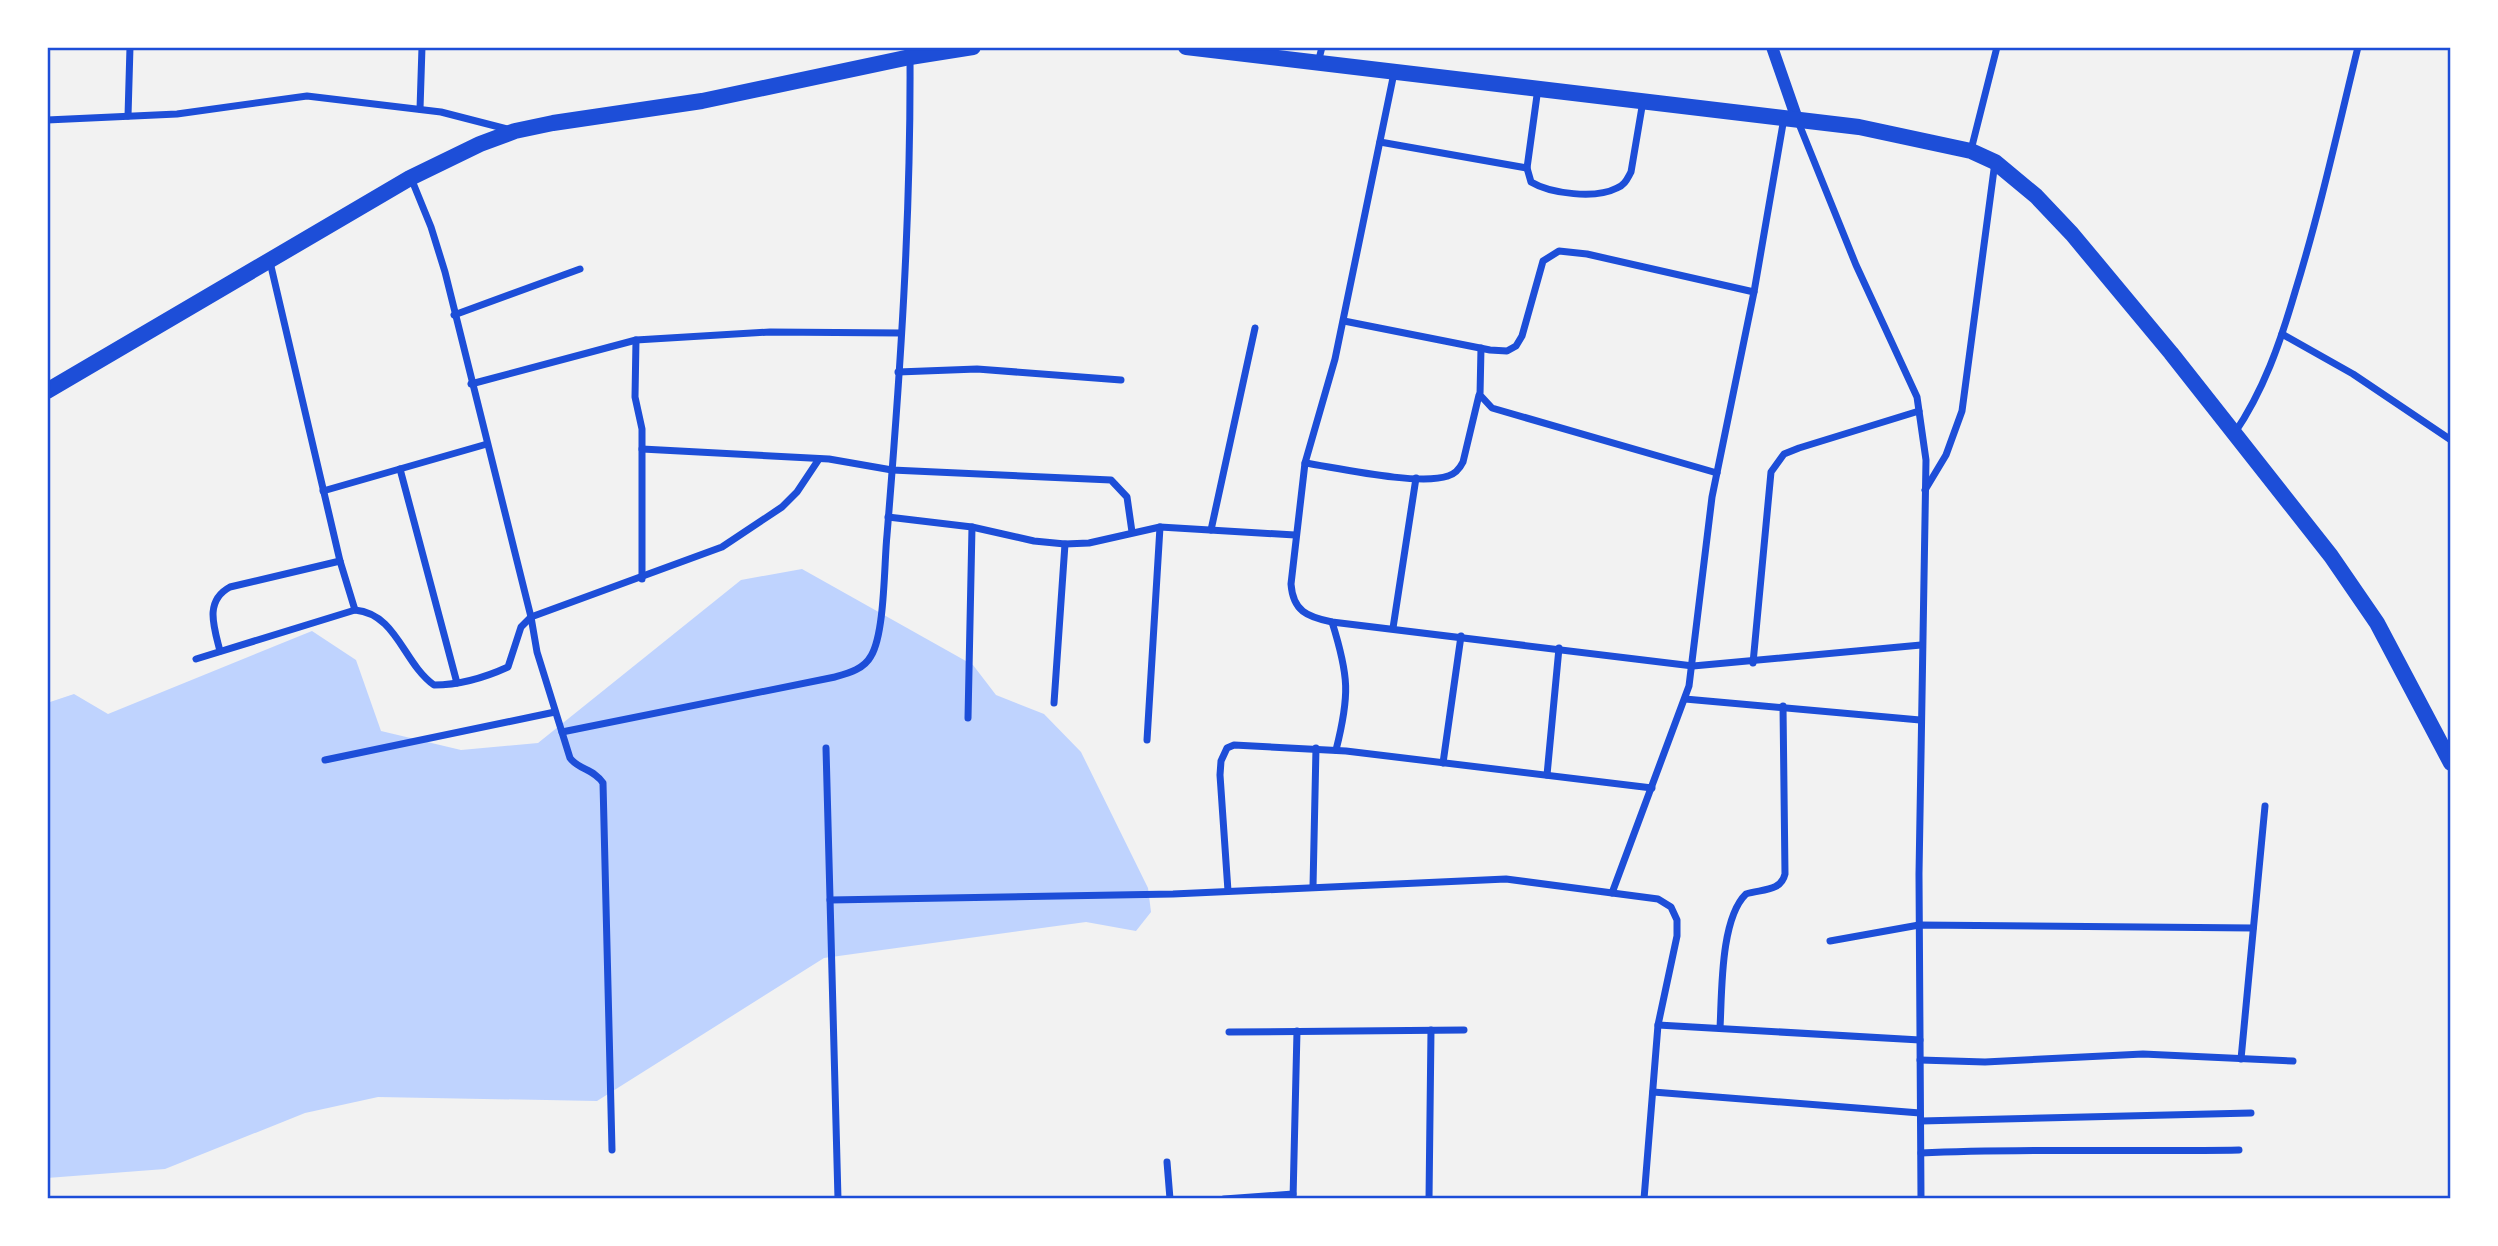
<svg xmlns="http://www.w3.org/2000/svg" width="2498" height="1246" viewBox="0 0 2498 1246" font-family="Cabin,sans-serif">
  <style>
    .water { fill: #bfd3fe }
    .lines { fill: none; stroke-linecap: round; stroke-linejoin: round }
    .minor { stroke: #1d4ed8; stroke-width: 7 }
    .tertiary { stroke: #1d4ed8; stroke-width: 12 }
    .primary { stroke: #1d4ed8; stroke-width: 16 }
    .neatline { fill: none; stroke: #1d4ed8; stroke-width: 2.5 }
  </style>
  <rect width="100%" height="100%" fill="#f2f2f2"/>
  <path class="water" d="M802 569 973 665 996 695 1044 714 1081 752 1148 888 1151 912 1136 931 1086 922 824 958 597 1101 378 1097 305 1113 165 1169 47 1178V703L74 694 108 714 312 631 356 660 381 731 461 750 538 743 741 580Z"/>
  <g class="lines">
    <g class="minor">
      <path d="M1318 63 1322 47"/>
      <path d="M1394 73 1335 359 1305 463 1291 584C1293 611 1307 617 1332 622L1693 666 1921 645"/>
      <path d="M1538 88 1527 168 1531 182C1551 194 1596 199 1617 188 1625 185 1627 179 1631 172L1643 101"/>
      <path d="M420 109 422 47"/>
      <path d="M128 116 130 47"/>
      <path d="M1797 119 1856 265 1917 397 1926 460 1919 874 1921 1199"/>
      <path d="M47 120 177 114 307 96 441 112 507 129"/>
      <path d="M1380 142 1527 168"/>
      <path d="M1971 150 1997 47"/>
      <path d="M411 178 431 227 445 272 531 617 537 652 570 758C579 770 594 769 603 783L612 1150"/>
      <path d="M270 262 340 561 355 610"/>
      <path d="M454 315 580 269"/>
      <path d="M1344 321 1490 350 1507 351 1516 346 1522 336 1543 261 1559 251 1587 254 1754 292"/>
      <path d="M2282 334 2353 374 2451 440"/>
      <path d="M636 340 635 397 642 429V579"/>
      <path d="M1481 348 1480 395 1492 408 1717 473"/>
      <path d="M898 372 977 369 1121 380"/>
      <path d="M471 384 636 340 770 332 901 333"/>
      <path d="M2234 434C2264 390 2280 343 2295 292 2320 211 2338 129 2358 47"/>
      <path d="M642 449 829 459 892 470 1111 480 1127 497 1132 532"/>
      <path d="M1305 463C1338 468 1419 486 1448 476 1455 474 1460 468 1463 462L1479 395"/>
      <path d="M400 469 457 683"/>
      <path d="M1925 490 1946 455 1962 411 1995 162"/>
      <path d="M323 491 487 444"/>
      <path d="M888 517 972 527 1034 541 1065 544 1089 543 1160 527 1295 535"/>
      <path d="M1211 530 1255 328"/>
      <path d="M1332 622C1349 676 1350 695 1336 750"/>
      <path d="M1393 628 1416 478"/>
      <path d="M220 651C214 627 204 601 230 587L340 561"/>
      <path d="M196 659 355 610C397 614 403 663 434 685 460 685 484 678 508 667L521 627 531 617 722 547 782 507 797 492 819 459"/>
      <path d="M1753 663 1771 472 1784 454 1799 448 1919 411"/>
      <path d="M1685 699 1920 720"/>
      <path d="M1054 703 1065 544"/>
      <path d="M968 718 972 527"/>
      <path d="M562 732 835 677C849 673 864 669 871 656 885 633 884 564 887 535 900 376 911 217 910 57"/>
      <path d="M1147 740 1160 527"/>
      <path d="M826 748 838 1199"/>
      <path d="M325 760 555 712"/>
      <path d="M1443 763 1461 636"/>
      <path d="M1547 775 1559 648"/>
      <path d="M1313 887 1316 748"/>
      <path d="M1228 891 1220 775 1221 761 1227 748 1234 745 1346 751 1652 788"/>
      <path d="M1612 893 1689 686 1712 497 1754 292 1784 118"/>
      <path d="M830 900 1173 894 1506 879 1658 899 1671 907 1677 920V936L1658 1025 1644 1199"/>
      <path d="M1830 941 1919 925 2253 928"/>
      <path d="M1658 1025 1920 1040"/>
      <path d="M1720 1028C1722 994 1720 919 1746 894 1761 889 1781 892 1785 874L1783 706"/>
      <path d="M1229 1032 1464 1030"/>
      <path d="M2241 1059 2265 806"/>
      <path d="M1920 1060 1985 1062 2143 1054 2293 1061"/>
      <path d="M1653 1092 1920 1113"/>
      <path d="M1921 1121 2251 1113"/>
      <path d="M1921 1153C2027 1148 2133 1152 2239 1150"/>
      <path d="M1167 1162 1170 1199"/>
      <path d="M1224 1199 1293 1194"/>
      <path d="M1293 1199 1297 1031"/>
      <path d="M1429 1199 1431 1030"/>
    </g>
    <path class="tertiary" d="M1772 47 1797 119"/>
    <g class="primary">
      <path d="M1186 47 1859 127 1971 151 1995 162 2036 196 2072 234 2171 353 2331 556 2377 623 2451 763"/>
      <path d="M47 391 410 178 480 144 515 131 553 123 702 101 910 57 973 47"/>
    </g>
  </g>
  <rect width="2498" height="1246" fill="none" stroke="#ffffff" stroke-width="98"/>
  <rect x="49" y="49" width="2400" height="1148" class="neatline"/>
</svg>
